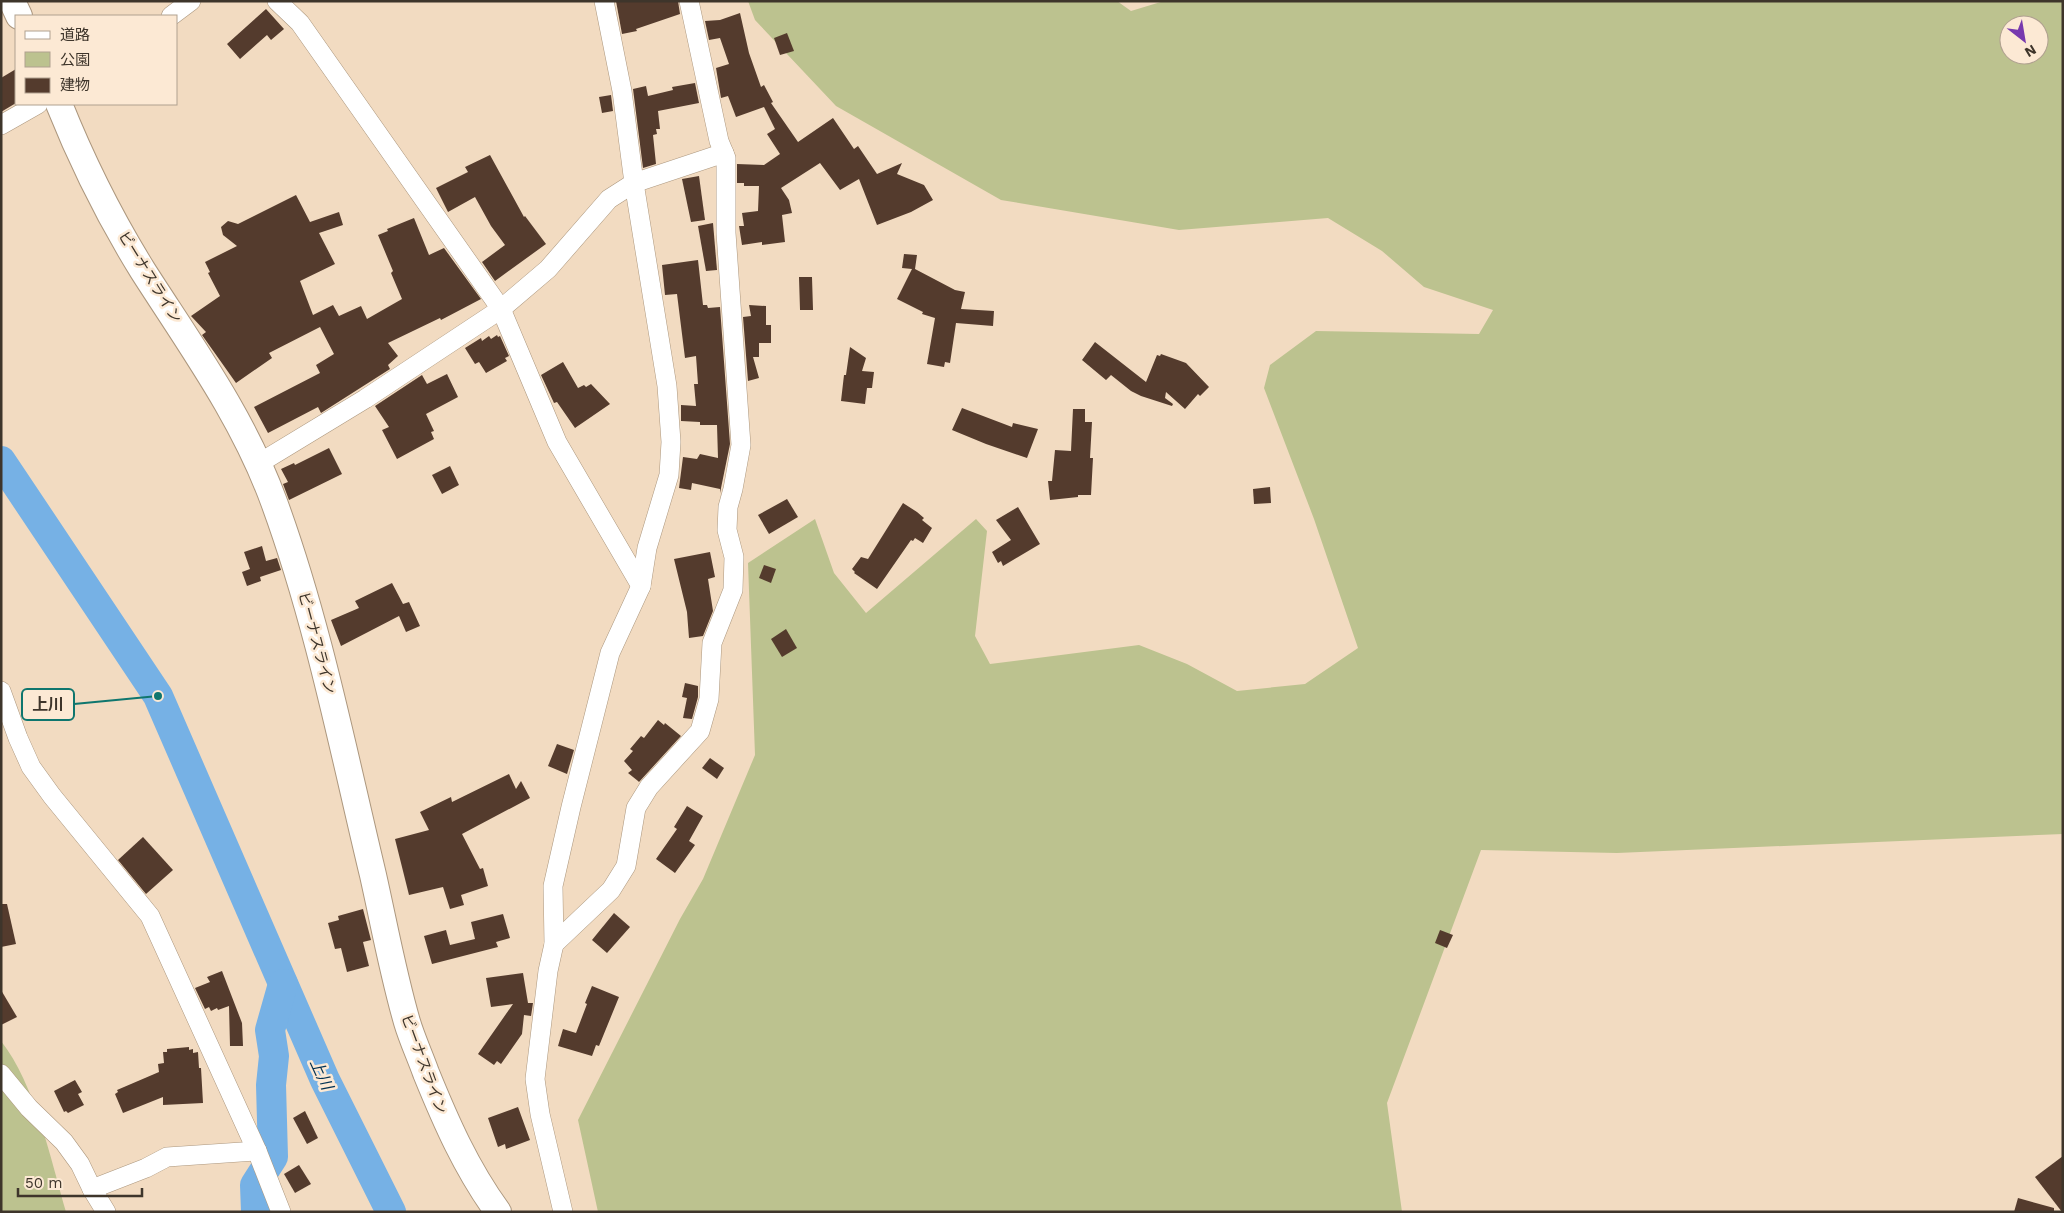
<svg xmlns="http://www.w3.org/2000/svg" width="2064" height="1213" viewBox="0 0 2064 1213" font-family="'Work Sans','Noto Sans JP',sans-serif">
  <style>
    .green { fill: #bcc28f; fill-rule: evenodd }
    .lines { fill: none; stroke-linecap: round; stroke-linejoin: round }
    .river { stroke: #76b1e5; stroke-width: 30 }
    .building { fill: #543b2d }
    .minor-casing { stroke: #ac977e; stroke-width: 20 }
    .secondary-casing { stroke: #ac977e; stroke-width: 28 }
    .minor { stroke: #fff; stroke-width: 19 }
    .secondary { stroke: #fff; stroke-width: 26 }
    .labels { text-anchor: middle; stroke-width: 5; stroke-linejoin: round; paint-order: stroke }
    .street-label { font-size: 15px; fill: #3e352b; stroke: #fce9d4 }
    .water-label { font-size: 16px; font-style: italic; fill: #033253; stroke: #fce9d4 }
    .leader { fill: none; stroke: #0f766e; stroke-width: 2 }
    .callout-dot { fill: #0f766e; stroke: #fce9d4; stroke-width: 2 }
    .callout { fill: #fce9d4; stroke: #0f766e; stroke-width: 2 }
    .callout-label { font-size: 16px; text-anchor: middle; font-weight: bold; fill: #3e352b }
  </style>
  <rect width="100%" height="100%" fill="#f2dbc1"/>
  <g class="green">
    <path d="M748 1H1117L1131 11 1164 1H2063V834L1617 853 1481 850 1387 1103 1402 1212H598L578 1120 680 919 703 879 755 755 748 563 815 519 834 573 866 613 976 519 987 531 975 636 990 664 1139 645 1187 664 1237 691 1305 684 1358 648 1314 519 1264 388 1270 365 1316 331 1479 334 1493 310 1424 287 1382 251 1328 218 1179 230 1001 200 836 106 755 20ZM2009 25H2039V55H2009Z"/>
    <path d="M1 1041C35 1084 51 1160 66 1212H1Z"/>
  </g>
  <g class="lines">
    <g class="river">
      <path d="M1 461 158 696 325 1080 391 1212"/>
      <path d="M256 1212 255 1185 273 1157 271 1085 274 1056 270 1030 283 984"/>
    </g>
  </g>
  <g class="building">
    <path d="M616 1H678L680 14 636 29 637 31 622 34Z"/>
    <path d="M266 9 284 29 271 40 267 35 240 59 227 44Z"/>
    <path d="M740 13 749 53 761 87 764 85 773 102 771 103 798 142 833 118 854 149 858 146 877 174 902 163 897 174 924 185 933 200 911 212 877 225 859 179 840 190 820 163 781 188 789 200 792 213 782 215 785 242 762 245V242L742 245 739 226H744L742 213 758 211 759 186H744V183H737V164L764 165 780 154 767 134 775 129 764 107 736 117 728 96 721 98 716 68 729 64 720 38 709 40 705 21 720 20Z"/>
    <path d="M787 33 794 51 780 55 774 38Z"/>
    <path d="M16 69V103L1 112V78Z"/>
    <path d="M695 83 699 103 658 111 660 129H656L657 134 653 135 656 164 643 168 633 89 646 86 648 96 673 90 672 87Z"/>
    <path d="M611 95 613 111 602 113 599 97Z"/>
    <path d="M490 155 524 217 525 216 546 244 495 281 482 262 505 245 491 226 475 197 448 212 436 188 468 172 465 167Z"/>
    <path d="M699 176 705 220 691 222 682 179Z"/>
    <path d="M296 195 310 222 339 212 343 225 319 233 335 264 300 281 313 315 333 305 339 316 361 306 367 319 402 299 391 273 393 271 378 235 388 231 387 229 414 218 429 255 444 248 481 299 441 320 440 318 388 343 398 356 388 365 390 369 321 413 318 407 268 433 254 407 320 373 316 365 334 354 320 327 269 353 272 358 236 383 202 335 206 332 191 316 220 296 208 273 210 272 205 262 237 246 223 235 221 227 228 221 238 224Z"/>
    <path d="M713 223 717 270 706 271 698 226Z"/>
    <path d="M904 254 917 255 915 269 955 290 965 292 961 309 994 311 993 326 956 323 950 363 945 362 944 367 927 364 935 318 922 314 923 312 897 299 912 269 902 268Z"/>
    <path d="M698 260 703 305H707L708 308 720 307 730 444 720 493V489L692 483 691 490 679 488 683 457 697 459 700 454 718 458 717 425H700V422L681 421V405L696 406 694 384H698L696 356 685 358 677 294 665 295 662 265Z"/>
    <path d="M799 277H812L813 310H800Z"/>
    <path d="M749 305 766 306V325H771V343H759V357H753L759 378 748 381 743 317 751 316Z"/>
    <path d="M497 335 498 337 500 336 509 356 505 358 507 361 486 373 479 362 475 364 465 348 481 338 482 341 489 336 491 339Z"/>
    <path d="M1095 342 1146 382 1157 355 1160 356 1161 354 1186 363 1209 387 1200 396 1198 394 1185 409 1166 392 1165 398 1173 404 1172 406 1141 396 1131 391 1111 375 1106 380 1082 360Z"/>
    <path d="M850 347 866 358 862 371 874 372 872 388H867L865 404 841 401 844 375H846Z"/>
    <path d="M563 362 578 388 584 385 586 387 591 384 610 404 575 428 557 402 554 403 541 375Z"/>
    <path d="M447 374 458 397 426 414 434 431 431 432 434 439 397 459 382 430 389 427 375 406 422 375 427 384Z"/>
    <path d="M962 408 1012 427 1013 423 1038 429 1027 458 986 444 952 430Z"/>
    <path d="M1073 409H1085V422H1092L1090 458H1093L1091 495H1078V497L1050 500 1048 481H1052L1055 450 1071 451Z"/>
    <path d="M329 448 342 474 289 500 283 484 288 482 281 469 294 463 295 465Z"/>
    <path d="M450 466 459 485 442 494 432 475Z"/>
    <path d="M1270 487 1271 503 1254 504 1253 489Z"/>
    <path d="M787 499 798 517 769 534 758 515Z"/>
    <path d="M903 503 917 512 924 518 922 520 932 528 923 543 915 538 913 541 911 540 877 589 854 573 855 572 852 569 861 557 868 559Z"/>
    <path d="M1018 507 1040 544 1003 566 1001 561 998 563 992 552 1011 540 996 520Z"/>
    <path d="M262 546 266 561 277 558 281 570 260 577 261 581 247 586 242 572 250 569 244 552Z"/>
    <path d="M710 552 715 577 708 579 713 611 703 636 689 638 687 612 674 559Z"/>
    <path d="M764 565 776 569 771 583 759 578Z"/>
    <path d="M392 583 403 604 409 602 420 626 406 632 399 616 341 646 331 620 359 608 355 601Z"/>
    <path d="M786 629 797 648 782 657 771 639Z"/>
    <path d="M685 683 698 686V697L692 719 683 718 687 698 682 697Z"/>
    <path d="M658 720 664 725 665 723 681 736 639 782 638 781 628 773 632 770 624 761 633 751 630 749 641 736 644 738Z"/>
    <path d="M557 744 574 750 567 774 548 766Z"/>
    <path d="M710 758 724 768 717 779 702 768Z"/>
    <path d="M509 774 516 789 521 781 530 798 462 834 480 869 483 868 488 886 461 895 464 905 450 909 443 887 409 895 395 839 429 830 420 812 451 797 452 802Z"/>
    <path d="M687 806 703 816 689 841 695 845 675 873 656 859 677 829 674 827Z"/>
    <path d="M143 837 173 870 146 894 118 860Z"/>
    <path d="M1 904H7L16 944 1 947Z"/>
    <path d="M363 909 371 940 363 942 369 966 347 972 341 948 335 949 328 923 339 920 338 916Z"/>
    <path d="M614 913 630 927 607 953 592 940Z"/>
    <path d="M503 914 510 938 496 942 498 947 432 964 424 936 446 930 450 945 475 939 471 922Z"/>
    <path d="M1440 930 1453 935 1447 948 1435 943Z"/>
    <path d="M222 971 242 1023 243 1046H230L229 1006 218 1010 217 1008 211 1011 209 1007 205 1009 195 988 210 982 207 977Z"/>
    <path d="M523 973 528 1003H533L531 1016 524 1015 522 1034 501 1064 497 1061 494 1065 478 1054 513 1004 491 1007 486 978Z"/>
    <path d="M592 986 619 997 599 1046 596 1045 592 1056 558 1046 563 1029 576 1033 587 1004 585 1003Z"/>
    <path d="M1 990 17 1017 1 1025Z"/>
    <path d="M189 1047V1050L193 1049V1053L198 1052 199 1068H201L203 1103 163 1105V1097L123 1113 115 1094 118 1092 117 1090 159 1072 158 1064 164 1063 163 1052H167V1049Z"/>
    <path d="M75 1080 82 1092 78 1094 84 1105 68 1113 66 1111 64 1112 54 1091Z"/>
    <path d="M518 1107 530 1140 506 1149 505 1144 498 1147 488 1118Z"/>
    <path d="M305 1111 318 1138 307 1144 293 1118Z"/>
    <path d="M2063 1156V1212H2062L2035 1177Z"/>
    <path d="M299 1165 311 1184 295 1193 284 1174Z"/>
    <path d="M2018 1198 2054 1208V1212H2014Z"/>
  </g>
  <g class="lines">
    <defs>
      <g id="minor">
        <path d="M277 1 300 23 501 309 557 442 641 586"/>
        <path d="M171 16 191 1"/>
        <path d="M1 125 38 104"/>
        <path d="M258 464 365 399 501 309 548 269 609 199 634 183 724 153"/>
        <path d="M1 691 18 738 31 767 52 796 150 916 257 1151 281 1212"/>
        <path d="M554 944 611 890 626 866 636 808 649 787 700 731 709 699 712 643 733 590 734 557 727 530 728 507 733 489 741 445 726 233V158L719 141 689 1"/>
        <path d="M1 1074 29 1108 64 1142 80 1164 92 1189 106 1212"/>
        <path d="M92 1189 146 1168 167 1157 257 1151"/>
        <path d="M563 1212 540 1114 535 1079 548 971 554 944 553 886 571 807 610 653 641 586 647 548 669 475 671 442 667 386 634 183 622 91 604 1"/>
      </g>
      <g id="secondary">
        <path d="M12 1 19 16"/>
        <path d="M59 104C81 159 112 221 143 271 191 346 243 417 274 502 318 622 343 750 373 875 384 924 393 974 407 1022 412 1039 420 1056 426 1073 446 1122 466 1168 498 1212"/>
      </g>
    </defs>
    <use href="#minor" class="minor-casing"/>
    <use href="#secondary" class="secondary-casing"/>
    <use href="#minor" class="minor"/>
    <use href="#secondary" class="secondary"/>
  </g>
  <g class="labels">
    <g class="street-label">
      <text transform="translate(150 277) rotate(58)" y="5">ビーナスライン</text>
      <text transform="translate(317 643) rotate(75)" y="5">ビーナスライン</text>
      <text transform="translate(424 1064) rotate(70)" y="5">ビーナスライン</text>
    </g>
    <g class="water-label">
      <text transform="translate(322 1074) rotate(65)" y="6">上川</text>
    </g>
  </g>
  <path class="leader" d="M158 696L74 704"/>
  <circle class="callout-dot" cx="158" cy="696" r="5"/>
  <rect class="callout" x="22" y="689" width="52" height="31" rx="5"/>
  <g class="callout-label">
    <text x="48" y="710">上川</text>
  </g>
  <rect width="2064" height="1213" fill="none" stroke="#3e352b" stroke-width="5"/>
  <rect x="15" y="15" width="162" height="90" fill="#fce9d4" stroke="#b0a190"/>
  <rect x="25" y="31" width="25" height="8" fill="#ffffff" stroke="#b0a190"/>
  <text x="60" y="40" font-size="15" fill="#3e352b">道路</text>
  <rect x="25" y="52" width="25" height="15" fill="#bcc28f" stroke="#b0a190"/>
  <text x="60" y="65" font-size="15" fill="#3e352b">公園</text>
  <rect x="25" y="78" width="25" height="15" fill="#543b2d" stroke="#b0a190"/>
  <text x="60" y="90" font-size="15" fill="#3e352b">建物</text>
  <g transform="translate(2024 40) rotate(149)"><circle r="24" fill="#fce9d4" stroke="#b0a190"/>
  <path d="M0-4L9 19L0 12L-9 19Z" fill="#7739ae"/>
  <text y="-8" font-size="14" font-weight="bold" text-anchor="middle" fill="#3e352b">N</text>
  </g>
  <path d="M18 1188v8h124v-8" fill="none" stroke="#3e352b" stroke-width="2.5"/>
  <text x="25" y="1188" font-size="15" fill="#3e352b" stroke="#fce9d4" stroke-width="4" paint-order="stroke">50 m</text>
</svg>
